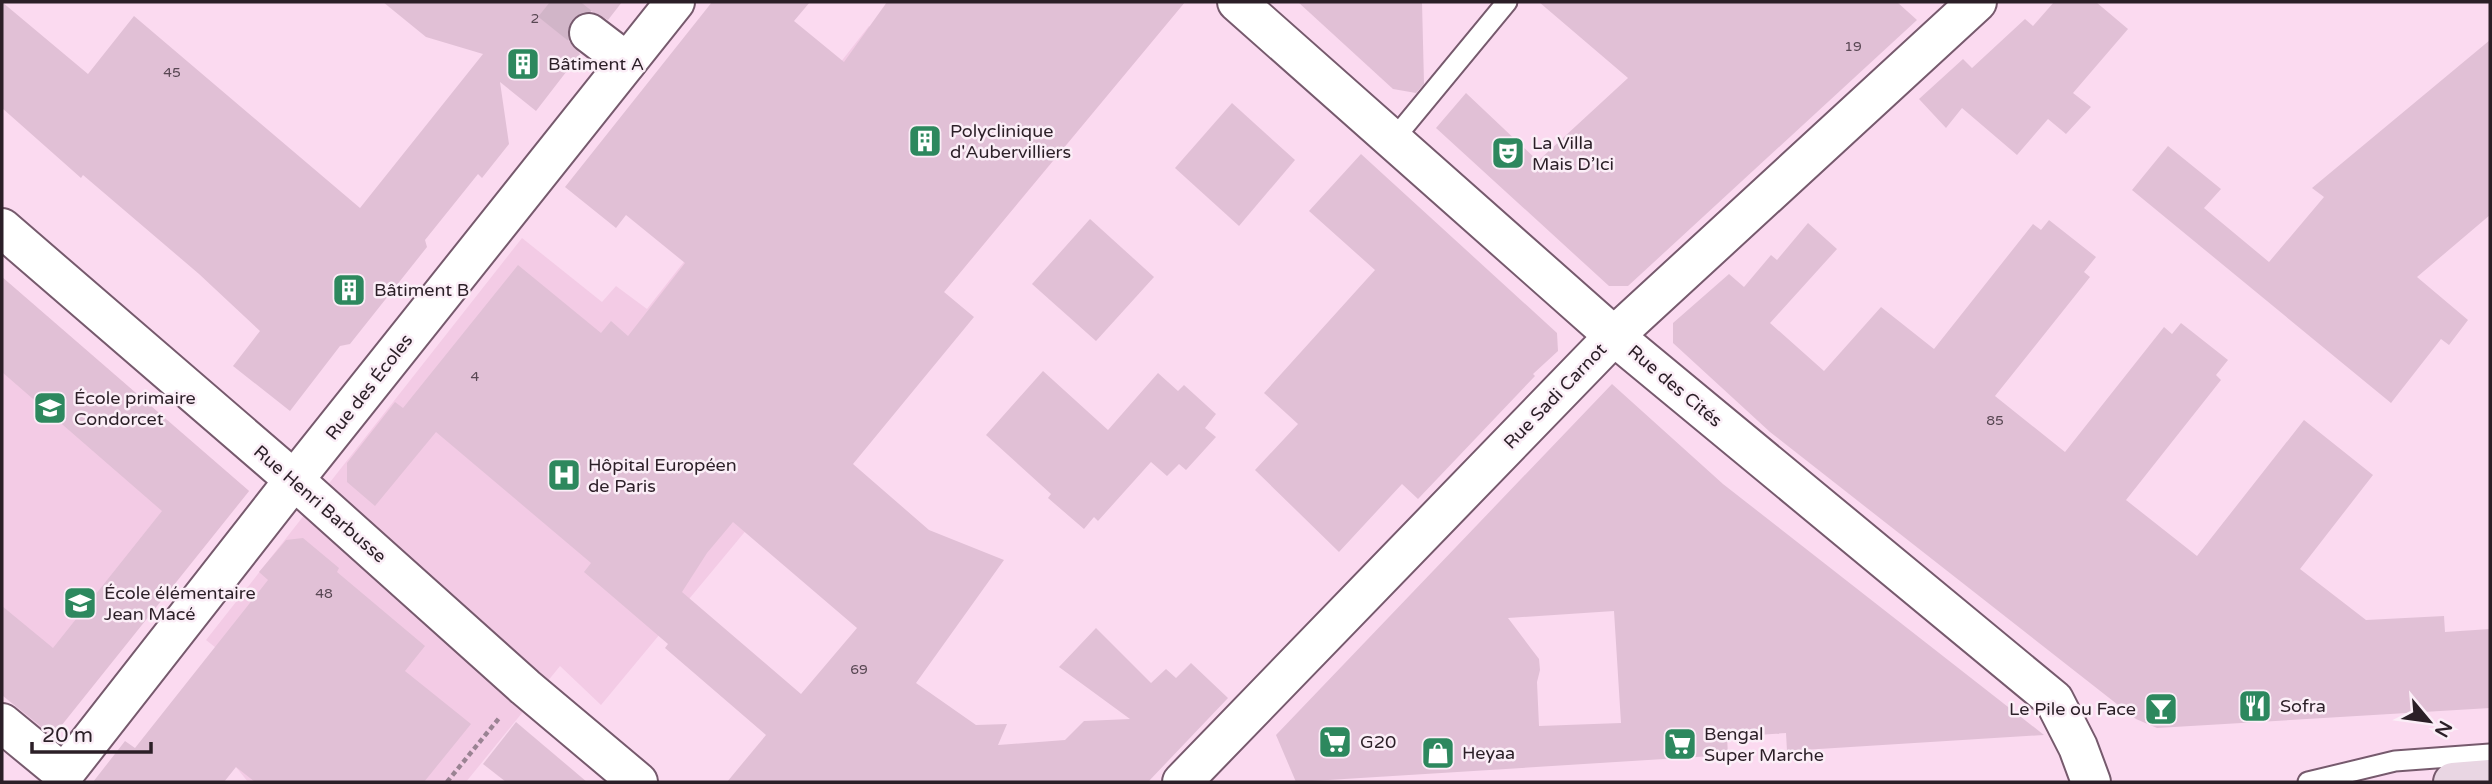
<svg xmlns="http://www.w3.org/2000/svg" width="2492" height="784" viewBox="0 0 2492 784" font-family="'Varela Round',sans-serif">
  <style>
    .built { fill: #f3cbe5 }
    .building { fill: #e1c0d6; fill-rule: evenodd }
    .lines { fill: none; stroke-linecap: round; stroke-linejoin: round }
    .minor-tunnel { stroke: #d1b5c8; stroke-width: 38; stroke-dasharray: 38 19; stroke-linecap: butt }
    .service-casing { stroke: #765a6d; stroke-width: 23 }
    .minor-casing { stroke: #765a6d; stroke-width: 42 }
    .secondary-casing { stroke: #765a6d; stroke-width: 42 }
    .path { stroke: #9a8393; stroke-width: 4.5; stroke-dasharray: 5 3.5; stroke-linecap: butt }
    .service { stroke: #fff; stroke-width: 19 }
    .minor { stroke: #fff; stroke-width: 38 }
    .secondary { stroke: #e9d6e3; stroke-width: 38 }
    .labels { text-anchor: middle; stroke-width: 5; stroke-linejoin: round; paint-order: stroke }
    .number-label { font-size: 14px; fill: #584753 }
    .poi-label { font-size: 18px; fill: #2b1f27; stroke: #fbeef7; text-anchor: start }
    .street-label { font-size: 18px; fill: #2b1f27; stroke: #fbeef7 }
  </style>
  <rect width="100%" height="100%" fill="#fbdaf0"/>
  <g class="built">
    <path d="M952 2H1185L601 705 560 666 466 782H248L236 767 286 703 206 640 522 238 602 302 616 286 647 309 869 26 908 57Z"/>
    <path d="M2 277 249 491 52 737 2 695Z"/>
  </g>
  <g class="building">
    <path d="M2 2 88 74 134 16 360 208 483 54 426 37 383 2H622L608 20 591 11 580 13 572 19 567 30 569 41 580 54 536 111 500 82 509 144 482 178 478 174 425 240 427 247 350 344 340 346 290 411 233 366 260 331 199 274 83 175 81 178 2 108Z"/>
    <path d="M712 2H810L794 21 844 62 887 2H1185L944 292 974 317 853 464 929 530 1004 560 916 683 976 725 1007 724 998 745 1065 740 1084 721 1130 719 1059 667 1096 628 1151 683 1166 669 1176 678 1191 663 1228 698 1148 782H727L766 735 665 648 668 644 584 572 591 563 436 432 375 506 347 482V463L395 402 403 408 518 265 601 333 611 321 628 336 685 263 626 215 616 228 565 187ZM733 522 857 628 801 694 682 592 707 553Z"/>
    <path d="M1298 2H1422L1424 84 1416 93 1393 89Z"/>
    <path d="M1539 2H1897L1917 20 1628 286H1609L1436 128 1466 93 1538 161 1628 78Z"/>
    <path d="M2054 2H2096L2128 29 2073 93 2091 107 2066 134 2048 119 2017 155 1962 108 1946 128 1919 99 1963 59 1972 68 2025 19 2033 26Z"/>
    <path d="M2490 40V215L2417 277 2468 320 2449 345 2441 339 2391 403 2132 190 2168 146 2221 189 2204 208 2269 262 2324 197 2312 188Z"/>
    <path d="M1232 103 1295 160 1239 226 1175 168Z"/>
    <path d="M1361 154 1557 333 1558 351 1533 374 1535 376 1418 499 1402 484 1339 552 1255 470 1298 424 1264 393 1375 270 1309 211Z"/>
    <path d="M1090 219 1154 277 1096 341 1032 284Z"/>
    <path d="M2049 220 2096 257 2084 272 2090 277 1995 396 2065 452 2164 327 2172 334 2181 323 2228 360 2216 375 2221 380 2126 500 2197 556 2304 420 2373 475 2300 569 2366 620 2444 616 2445 632 2490 629V708L2157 728 2136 719 1770 432 1673 343V323L1729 274 1744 287 1771 255 1777 260 1808 223 1837 249 1770 323 1824 371 1881 307 1934 349 2033 224 2041 230Z"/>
    <path d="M2 277 249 491 53 736 2 695V606L53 648 162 511 2 372Z"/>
    <path d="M1043 371 1108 430 1158 373 1178 391 1184 385 1216 414 1205 428 1216 437 1186 470 1179 464 1167 476 1151 462 1098 521 1094 517 1084 529 1048 498 1051 494 986 435Z"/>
    <path d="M1612 384 1723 484 2044 735 1787 751 1786 733 1727 737 1728 755 1296 782 1276 735ZM1614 611 1621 723 1539 726 1537 682 1540 670 1539 659 1508 618Z"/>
    <path d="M303 538 339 568 337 572 425 646 405 671 471 724 424 782H255L236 767 224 782H93L125 741 135 748 215 647 268 580 259 572 286 540Z"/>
    <path d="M516 722 587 782H506L483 764Z"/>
  </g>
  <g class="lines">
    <path class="minor-tunnel" d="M550 2 589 33"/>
    <defs>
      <g id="service">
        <path d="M1393 140 1507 2"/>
        <path d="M2308 782 2395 761 2490 754"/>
      </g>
      <g id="minor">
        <path d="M1237 2 1614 336 2054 700 2078 747 2091 782"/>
        <path d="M589 33 627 62"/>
        <path d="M2 228 294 480 525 687 638 782"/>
        <path d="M2 723 64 774"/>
        <path d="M64 774 294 480 675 2"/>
        <path d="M1182 782 1614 336 1977 2"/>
      </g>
      <path id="secondary" d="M2453 782 2490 779"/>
    </defs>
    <use href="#service" class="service-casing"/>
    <use href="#minor" class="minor-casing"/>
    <use href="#secondary" class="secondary-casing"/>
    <path class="path" d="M447 782 500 717"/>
    <use href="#service" class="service"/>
    <use href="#minor" class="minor"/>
    <use href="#secondary" class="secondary"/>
  </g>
  <defs>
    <symbol id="building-square" viewBox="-11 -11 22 22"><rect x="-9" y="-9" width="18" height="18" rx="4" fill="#2d885e" stroke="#fbeef7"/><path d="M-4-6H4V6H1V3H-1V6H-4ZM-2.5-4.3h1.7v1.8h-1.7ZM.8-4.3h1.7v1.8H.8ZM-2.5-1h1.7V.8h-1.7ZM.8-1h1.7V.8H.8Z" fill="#fff"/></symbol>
    <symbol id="theatre-square" viewBox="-11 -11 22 22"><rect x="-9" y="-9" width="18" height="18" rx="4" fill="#2d885e" stroke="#fbeef7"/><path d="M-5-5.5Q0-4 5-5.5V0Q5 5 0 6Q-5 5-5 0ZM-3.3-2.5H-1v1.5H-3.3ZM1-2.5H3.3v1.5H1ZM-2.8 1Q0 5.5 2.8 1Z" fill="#fff"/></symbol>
    <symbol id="school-square" viewBox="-11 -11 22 22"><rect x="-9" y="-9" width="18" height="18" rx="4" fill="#2d885e" stroke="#fbeef7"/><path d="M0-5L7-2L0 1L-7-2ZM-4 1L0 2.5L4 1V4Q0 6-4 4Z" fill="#fff"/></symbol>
    <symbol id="hospital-square" viewBox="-11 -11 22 22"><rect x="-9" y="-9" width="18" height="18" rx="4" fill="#2d885e" stroke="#fbeef7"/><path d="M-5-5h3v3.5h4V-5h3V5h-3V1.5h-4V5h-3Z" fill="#fff"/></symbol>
    <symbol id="restaurant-square" viewBox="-11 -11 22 22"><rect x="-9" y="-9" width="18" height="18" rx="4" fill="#2d885e" stroke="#fbeef7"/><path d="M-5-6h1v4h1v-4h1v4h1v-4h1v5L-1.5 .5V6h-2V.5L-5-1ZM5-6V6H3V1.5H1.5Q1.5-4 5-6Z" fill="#fff"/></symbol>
    <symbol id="bar-square" viewBox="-11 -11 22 22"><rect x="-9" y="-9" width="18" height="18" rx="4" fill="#2d885e" stroke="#fbeef7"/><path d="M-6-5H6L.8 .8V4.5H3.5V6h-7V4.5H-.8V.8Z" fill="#fff"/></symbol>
    <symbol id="supermarket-square" viewBox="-11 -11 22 22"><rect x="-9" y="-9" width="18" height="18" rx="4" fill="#2d885e" stroke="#fbeef7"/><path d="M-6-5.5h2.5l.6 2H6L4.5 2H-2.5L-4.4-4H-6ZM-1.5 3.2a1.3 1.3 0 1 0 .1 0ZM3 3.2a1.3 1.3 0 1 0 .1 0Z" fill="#fff"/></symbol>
    <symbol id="shop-square" viewBox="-11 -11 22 22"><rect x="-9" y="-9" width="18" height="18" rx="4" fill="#2d885e" stroke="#fbeef7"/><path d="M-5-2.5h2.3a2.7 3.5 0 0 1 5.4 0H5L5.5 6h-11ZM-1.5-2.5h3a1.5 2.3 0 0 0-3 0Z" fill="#fff"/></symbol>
  </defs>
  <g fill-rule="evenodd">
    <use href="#building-square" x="504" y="45" width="38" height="38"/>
    <use href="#building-square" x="906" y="122" width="38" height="38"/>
    <use href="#theatre-square" x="1489" y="134" width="38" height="38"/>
    <use href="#building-square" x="330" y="271" width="38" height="38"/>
    <use href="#school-square" x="31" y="389" width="38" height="38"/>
    <use href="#hospital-square" x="545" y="456" width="38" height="38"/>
    <use href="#school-square" x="61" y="584" width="38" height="38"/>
    <use href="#restaurant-square" x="2236" y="687" width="38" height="38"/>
    <use href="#bar-square" x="2142" y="690" width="38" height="38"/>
    <use href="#supermarket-square" x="1316" y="723" width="38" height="38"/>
    <use href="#supermarket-square" x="1661" y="725" width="38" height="38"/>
    <use href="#shop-square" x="1419" y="734" width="38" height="38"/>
  </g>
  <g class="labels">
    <g class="number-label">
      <text x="535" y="23">2</text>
      <text x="1853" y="51">19</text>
      <text x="172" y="77">45</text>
      <text x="475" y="381">4</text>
      <text x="1995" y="425">85</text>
      <text x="324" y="598">48</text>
      <text x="859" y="674">69</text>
    </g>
    <g class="poi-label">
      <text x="548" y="70">Bâtiment A</text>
      <text x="950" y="137">Polyclinique<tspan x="950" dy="21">d'Aubervilliers</tspan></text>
      <text x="1532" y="149">La Villa<tspan x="1532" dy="21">Mais D’Ici</tspan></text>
      <text x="374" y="296">Bâtiment B</text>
      <text x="74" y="404">École primaire<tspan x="74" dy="21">Condorcet</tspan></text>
      <text x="588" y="471">Hôpital Européen<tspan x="588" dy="21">de Paris</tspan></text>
      <text x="104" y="599">École élémentaire<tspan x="104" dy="21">Jean Macé</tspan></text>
      <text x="2280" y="712">Sofra</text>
      <text x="2136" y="715" text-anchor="end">Le Pile ou Face</text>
      <text x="1704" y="740">Bengal<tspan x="1704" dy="21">Super Marche</tspan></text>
      <text x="1360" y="748">G20</text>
      <text x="1462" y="759">Heyaa</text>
    </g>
    <g class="street-label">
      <text transform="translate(1675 386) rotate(40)" y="6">Rue des Cités</text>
      <text transform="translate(369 387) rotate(-52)" y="6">Rue des Écoles</text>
      <text transform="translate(1555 396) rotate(-46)" y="6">Rue Sadi Carnot</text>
      <text transform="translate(320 504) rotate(41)" y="6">Rue Henri Barbusse</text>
    </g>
  </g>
  <rect width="2492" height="784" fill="none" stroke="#2b1f27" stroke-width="7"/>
  <g transform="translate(2429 721) rotate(119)" stroke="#fbeef7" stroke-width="5" paint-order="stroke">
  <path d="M0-5L12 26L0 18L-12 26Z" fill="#2b1f27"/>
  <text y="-10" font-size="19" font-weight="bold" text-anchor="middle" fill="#2b1f27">N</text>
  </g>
  <path d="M32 742v10h119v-10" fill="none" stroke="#2b1f27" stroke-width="3.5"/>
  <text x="42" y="742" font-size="21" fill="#2b1f27" stroke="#fbeef7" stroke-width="5" paint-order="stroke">20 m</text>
</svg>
